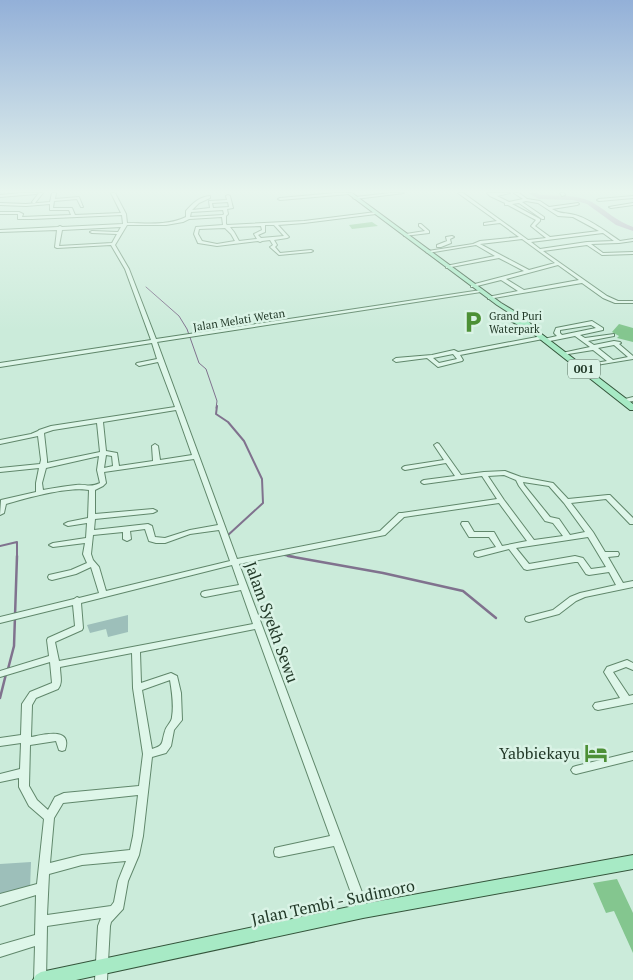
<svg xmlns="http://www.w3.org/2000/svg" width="633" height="980" viewBox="0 0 633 980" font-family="'PT Serif',serif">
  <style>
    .cemetery { fill: #9dbfba }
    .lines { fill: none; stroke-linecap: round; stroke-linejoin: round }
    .stream-far2 { stroke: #80728e; stroke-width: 1 }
    .stream-far1 { stroke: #80728e; stroke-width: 2 }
    .stream { stroke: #80728e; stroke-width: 2.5 }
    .river { fill: #b5abc0; fill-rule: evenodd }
    .building { fill: #84c68f }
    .minor-casing { stroke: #60876b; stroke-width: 2 }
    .major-casing { stroke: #34553b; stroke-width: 2 }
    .minor { fill: #def6e9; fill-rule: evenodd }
    .major { fill: #a7eac5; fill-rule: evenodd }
    .labels { text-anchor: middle; stroke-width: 5; stroke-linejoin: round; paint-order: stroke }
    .far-poi-label { font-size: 11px; fill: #223928; stroke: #daf3e6; text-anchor: start }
    .far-street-label { font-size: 11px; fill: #223928; stroke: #daf3e6 }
    .shield { fill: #daf3e6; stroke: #597161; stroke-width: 1 }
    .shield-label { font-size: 12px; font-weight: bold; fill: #223928 }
    .near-street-label { font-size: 16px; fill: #223928; stroke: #daf3e6 }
    .near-poi-label { font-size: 16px; fill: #223928; stroke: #daf3e6; text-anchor: end }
  </style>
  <rect width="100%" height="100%" fill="#cbebda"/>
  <g class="cemetery">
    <path d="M128 615V632L108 637 106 629 90 633 87 625Z"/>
    <path d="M31 862 30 890 0 894V864Z"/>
  </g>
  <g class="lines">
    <path class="stream-far2" d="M146 287 179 316 187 329 199 363 206 369 217 401 216 408"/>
    <g class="stream-far1">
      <path d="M217 406 216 414 228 422 244 441 262 479 263 503 227 536"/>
      <path d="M0 546 17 542V557"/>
      <path d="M284 555 295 557"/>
    </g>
    <g class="stream">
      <path d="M288 556 383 573 463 591 496 618"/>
      <path d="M8 669 14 646 17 556"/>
      <path d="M0 698 6 674"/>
    </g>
    <path class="river" d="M528 193H535L540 195C557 196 576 194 592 202 607 211 616 221 633 227V231L616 225 587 204 573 200 539 199Z"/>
  </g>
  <g class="building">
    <path d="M372 222 378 226 352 229 349 225Z"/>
    <path d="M619 324 633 328V342L617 338 619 336 612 332Z"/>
    <path d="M617 879 633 913V953L614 911 606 913 593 883Z"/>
  </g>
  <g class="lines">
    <defs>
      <g id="minor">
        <path d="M21 193H38L36 194 0 197V195Z"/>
        <path d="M39 193H43L35 203H33L32 202Z"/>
        <path d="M52 193H56L55 199 79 197 83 207H81L77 199 54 201 53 208H72L75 215 121 213 111 193H115L126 214 127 223C146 223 168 226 186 217V211C193 203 199 197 210 196V198L199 203 192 210 210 208 209 201 227 200 226 196 228 195 230 196 233 208 227 209 228 214 226 216V224L227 225 304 221 376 212 378 213 376 214 304 223 278 225 289 237 287 238 274 240 277 245 275 247 280 253 311 250 313 251 311 252 279 255 270 247 273 245 270 240 262 241 260 242 258 241 217 246 198 243 194 234 196 227 223 225 222 217 189 219 183 222 166 225H127L115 245 129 269 156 339 481 290 483 291 481 292 157 342 237 559 380 531 399 513H402L497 499 482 476 424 484 422 483 421 482 422 481 424 480 455 476 446 463 405 470 403 469 402 468 403 467 405 466 444 460 434 445 437 443 439 444 461 475 484 472 505 471 521 477 553 483 568 499 608 495H610L633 518V524H630L606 499 571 503 593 532 605 552H618L619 554 618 556 608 557 623 583 633 581V587L585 597 576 601 559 614 529 622 526 621 525 619 526 617 553 610 570 597 580 593 616 585 609 572 589 575 586 574 578 562H575L527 570 524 569 509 549 478 557 475 556 474 554 475 552 496 547 489 537H469L461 524 462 522H468L474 532H494L502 546 527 541 499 503 404 517 385 535 239 564 369 911 367 915 363 917 359 915 334 846 279 857 275 856 274 852 275 848 279 847 330 836 255 629 140 652 141 683 171 673 177 676 181 693 182 720 174 730 171 746 166 753 152 757 143 836 139 855 128 881 123 909 111 922 110 926 107 980H95L98 926 101 918 47 926 46 980H34L35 946 0 957V945L35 935 36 895 0 906V894L37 884 44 819 29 806 19 787V778L0 782V774L20 769 21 743 0 746V738L21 735 22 704 30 692 52 683 50 662 0 677V671L49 656 47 640 48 638 75 626 73 605 0 623V617L74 599 77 597 79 598 99 593 91 567 76 574 52 580 49 579 48 577 49 575 71 570 87 563 83 554 85 543 53 547 49 545 53 543 86 538 87 523 68 526 64 524 68 522 88 518 89 490C69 486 26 498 6 504L4 513 0 515 1 500 36 492V483L39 468 0 472V468L40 464 41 460 38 436 0 444V440L31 434 38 431 39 430 51 426 175 407 158 362 139 366 136 364 137 363 157 359 152 343 0 367V363L151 340 125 269 111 245 57 248 55 247 57 230 0 232V230L58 227 60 226 62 227 123 224 122 215 32 219H18V214H0V212H19L23 214 22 217 71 215 69 210H50V204L26 206 0 205V203L26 204 50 202ZM228 202 229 207 213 208 212 203ZM223 210 224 214 223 215 190 217 191 212ZM265 225H274L284 236 261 238 258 235 265 232ZM261 226 262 230 254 234 257 239 239 241 234 232 230 227ZM121 227 118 232 92 231 90 232 92 233 117 234 112 243 59 246 62 230ZM225 228 231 234 235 241 217 244 202 241 198 234 199 229ZM176 410 192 455 160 460 158 446 155 444 152 446 153 461 119 466 117 453 106 451 103 422ZM97 423 100 452 47 463V460L44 433 53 430ZM106 455 112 456 113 466 104 468ZM99 456 97 470 100 483C90 488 86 484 76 485 65 486 54 488 43 490L42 483 46 468ZM194 459 218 525 190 530 165 538 155 537 152 526 148 524 94 530 95 519 153 513 157 511 153 509 95 514V490L103 486 106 483 104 472ZM504 475 516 480 519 486 545 521 553 523 563 536 534 540 504 500 488 476ZM523 482 549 486 564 503 585 532 570 535 559 519 550 517 524 485ZM145 529 149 541 156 543H165L190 534 219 530 230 561 106 591 99 567 93 560 91 554 93 535 123 532V539L127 541 131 539 130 531ZM588 537 606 567 591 569 583 558 575 556 529 564 516 548ZM232 565 239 585 205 591 202 592 201 594 202 596 205 597 241 590 253 624 59 661 55 642 82 630 83 628 81 603ZM132 653 133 688 143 754 139 786 64 793 55 797 48 810 37 800 29 786 30 745 56 741 59 750 62 751 65 750C73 726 42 735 31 737L32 705 36 698 58 689C63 683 60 675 60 667ZM170 680C172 692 174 705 172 717 172 722 166 726 165 731 161 743 165 745 152 749L142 690ZM138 795 133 836 130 850 82 855 50 863 54 818 63 803ZM126 861 118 881 114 902 111 906 47 915 49 874 82 865Z"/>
        <path d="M335 193H351L349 194 280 200 278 199 280 198Z"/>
        <path d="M391 193H404L355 199 353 198 355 197Z"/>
        <path d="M458 193H463L528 240 546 238 531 226 536 220 508 205H505V203L490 196 487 193H510L497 196 509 202 523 199 514 193H519L527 199 540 201 549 207 578 203 579 204 577 205 552 209C562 215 564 212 575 215 588 218 608 233 620 241L633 239V241L619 243 591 244 603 253 633 252V254L602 255 587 245 543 251 607 296 618 301H633V303H615L603 298 582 283 488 299V297L518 291 501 280 473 287H471V285L524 271 499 258 446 268V266L495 256 476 245 428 253 426 252 428 251 473 244 480 241 519 237 500 223 484 225V223L497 221ZM526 201 538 203 558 216 573 217 599 231 550 237 535 226 540 221V219L512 204 519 203 542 219H544V217L522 202ZM603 233 614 241 587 242 540 249 531 242ZM522 239 555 263 529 270 480 244ZM558 265 579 280 524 290 506 279Z"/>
        <path d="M560 193H564L565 195 562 196Z"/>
        <path d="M633 196V198L599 201 597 200 599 199Z"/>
        <path d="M633 203V205L611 208 609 207Z"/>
        <path d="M419 224H421L429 231V233L404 236V235L406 234 425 231 419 226Z"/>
        <path d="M452 236 454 237 450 239 451 243 441 247H437V245L447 241 446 237Z"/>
        <path d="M592 321 603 328V330L580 335 585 338 614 334V336L588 341 594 345 614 341 620 342 621 343 619 344 633 356V359L578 368V366L607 361 593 350 562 355V353L590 347 575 336 545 342 543 341V339L460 355 463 360 462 361 438 367 427 358 396 362 393 360 396 358 432 355 454 350 458 352 542 336 544 337V339L557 336 554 333 556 328ZM591 325 596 328 562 335 560 333V330ZM614 345 628 357 613 360 598 348ZM453 354 457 359 439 363 433 358Z"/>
        <path d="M633 397V401L623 403 620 401 621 400Z"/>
        <path d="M627 660 633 663V670L626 667 613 672 629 696 633 695V703L598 710 595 709 593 706 595 703 620 698 604 672 607 667Z"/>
        <path d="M633 752V760L576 774 573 773 571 770 573 767 576 766Z"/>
      </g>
      <g id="major">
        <path d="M347 193H352L501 303 519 314 523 315 535 329 633 404V410H630L531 332 507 319 506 318 511 314 497 305Z"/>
        <path d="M633 855V869L363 918 76 980H33L36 975 41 972 363 904Z"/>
      </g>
    </defs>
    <use href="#minor" class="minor-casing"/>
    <use href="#major" class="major-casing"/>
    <use href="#minor" class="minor"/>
    <use href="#major" class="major"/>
  </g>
  <linearGradient id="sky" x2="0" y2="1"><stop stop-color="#93b0d8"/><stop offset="0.58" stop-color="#e8f6ee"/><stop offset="1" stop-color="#e8f6ee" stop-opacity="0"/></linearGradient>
  <rect width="633" height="330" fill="url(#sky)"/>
  <defs>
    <symbol id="parking-bare" viewBox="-9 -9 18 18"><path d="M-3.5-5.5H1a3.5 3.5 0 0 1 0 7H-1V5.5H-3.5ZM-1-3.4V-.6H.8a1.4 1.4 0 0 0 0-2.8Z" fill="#4d9036" stroke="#daf3e6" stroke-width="2.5" paint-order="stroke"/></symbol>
    <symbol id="hotel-bare" viewBox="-9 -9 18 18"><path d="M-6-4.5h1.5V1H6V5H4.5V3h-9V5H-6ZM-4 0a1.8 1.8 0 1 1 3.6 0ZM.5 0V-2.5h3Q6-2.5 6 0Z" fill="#4d9036" stroke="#daf3e6" stroke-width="2.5" paint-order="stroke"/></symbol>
  </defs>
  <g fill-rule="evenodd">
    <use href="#parking-bare" x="457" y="306" width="32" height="32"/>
    <use href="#hotel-bare" x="580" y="737" width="32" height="32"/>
  </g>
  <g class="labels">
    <g class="far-poi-label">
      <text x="489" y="320">Grand Puri<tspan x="489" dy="13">Waterpark</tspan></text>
    </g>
    <g class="far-street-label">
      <text transform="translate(239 320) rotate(-9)" y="4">Jalan Melati Wetan</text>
    </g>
    <rect class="shield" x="568" y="359.5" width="32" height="19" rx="4"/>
    <g class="shield-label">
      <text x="584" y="373">001</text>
    </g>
    <g class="near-street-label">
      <text transform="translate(272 622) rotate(70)" y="6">Jalam Syekh Sewu</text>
      <text transform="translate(333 902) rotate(-12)" y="6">Jalan Tembi - Sudimoro</text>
    </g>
    <g class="near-poi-label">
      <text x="580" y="759">Yabbiekayu</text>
    </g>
  </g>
</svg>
